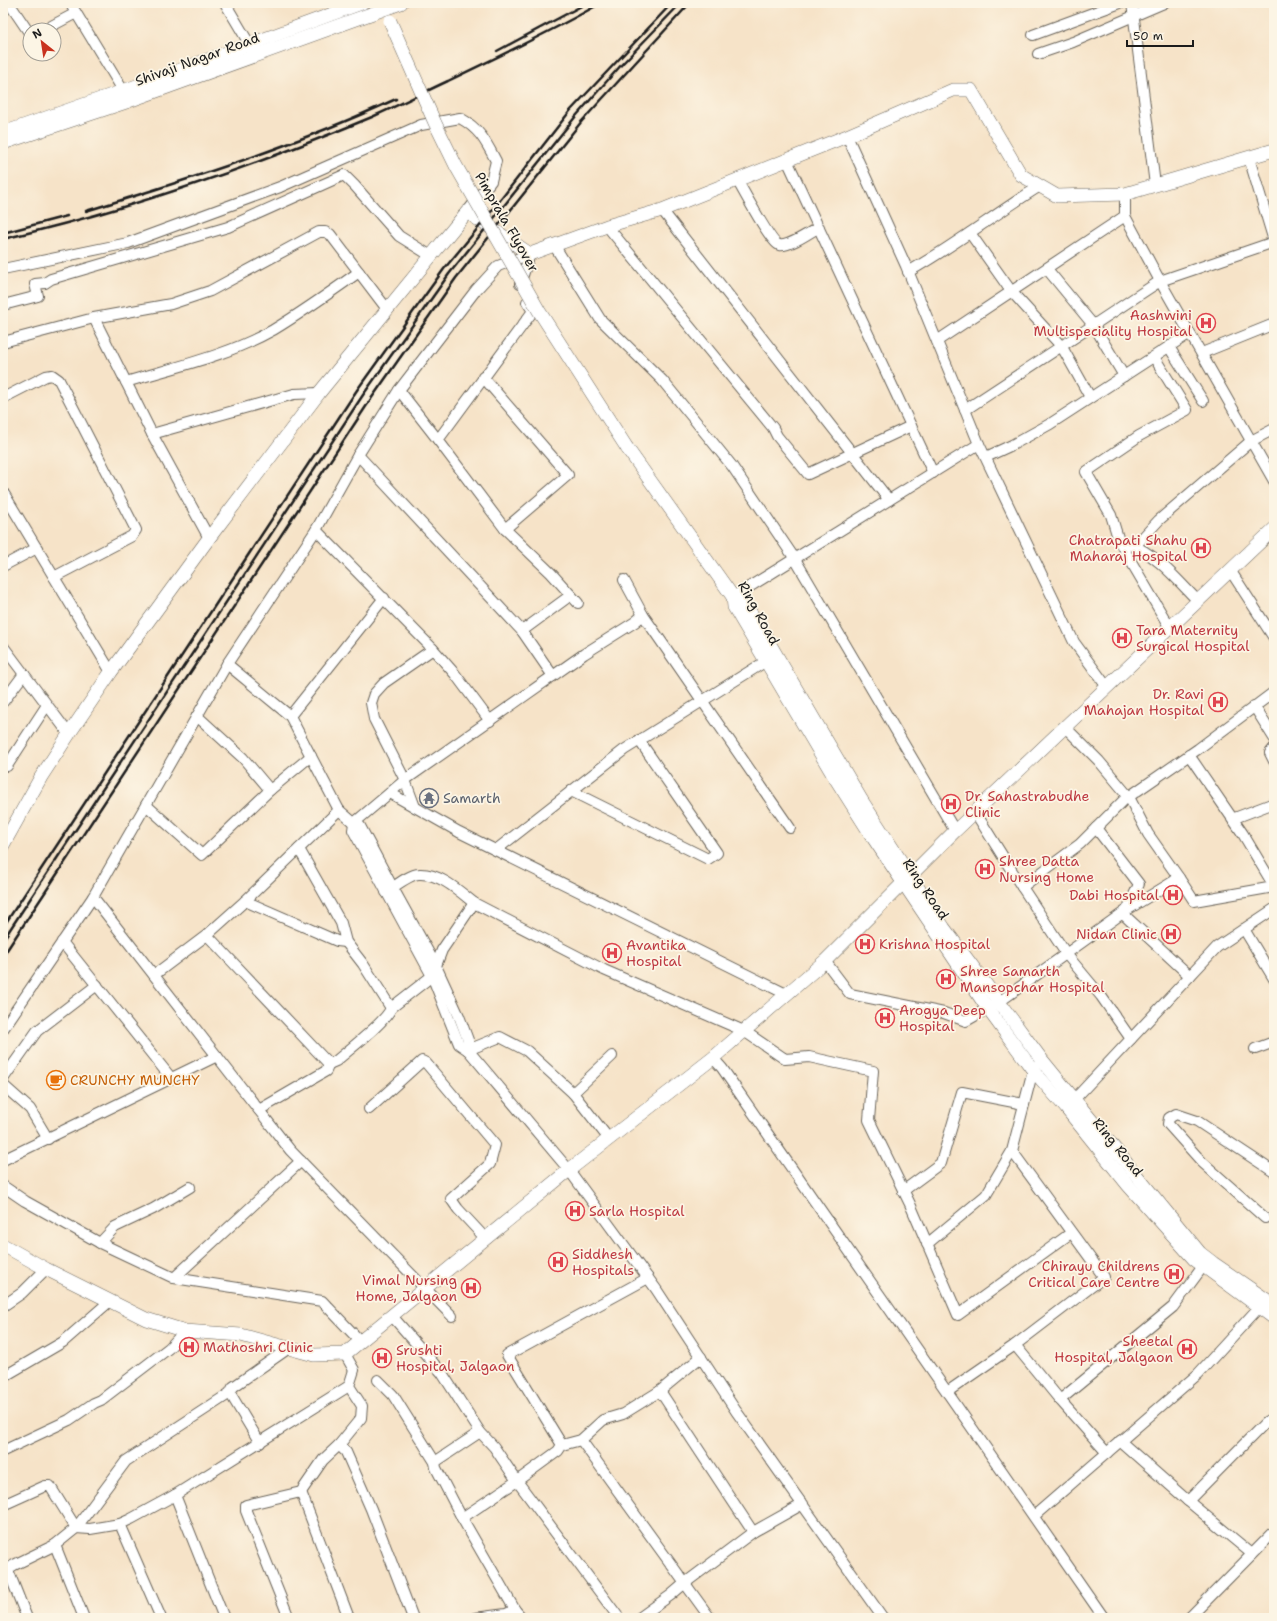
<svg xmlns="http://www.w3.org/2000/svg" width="1277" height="1621" viewBox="0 0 1277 1621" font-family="'Shantell Sans',sans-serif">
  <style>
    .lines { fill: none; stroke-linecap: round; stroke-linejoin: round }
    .minor-casing { stroke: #686258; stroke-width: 12 }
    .major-casing { stroke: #686258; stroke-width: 14 }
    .minor { stroke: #fff; stroke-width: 10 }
    .major { stroke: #fff; stroke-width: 13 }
    .rail { stroke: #1c1c1c; stroke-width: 2.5 }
    .major-bridge-casing { stroke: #686258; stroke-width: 14; stroke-linecap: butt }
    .major-bridge { stroke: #fff; stroke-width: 13 }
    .labels { text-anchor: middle; stroke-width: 3.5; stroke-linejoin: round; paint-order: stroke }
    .street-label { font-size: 14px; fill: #1c1c1c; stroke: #fcf5e5 }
    .health-label { font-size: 14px; fill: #be3a42; stroke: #fcf5e5; text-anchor: start }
    .worship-label { font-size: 14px; fill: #5b616d; stroke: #fcf5e5; text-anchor: start }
    .food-label { font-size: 14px; fill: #c56008; stroke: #fcf5e5; text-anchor: start }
  </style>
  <rect width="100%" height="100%" fill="#fcf5e5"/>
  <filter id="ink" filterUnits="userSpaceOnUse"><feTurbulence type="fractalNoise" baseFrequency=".025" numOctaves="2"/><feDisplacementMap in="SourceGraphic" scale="8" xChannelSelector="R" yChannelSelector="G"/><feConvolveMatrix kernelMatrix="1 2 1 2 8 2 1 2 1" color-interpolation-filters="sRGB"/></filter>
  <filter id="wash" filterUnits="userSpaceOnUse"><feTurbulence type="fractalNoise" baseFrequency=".012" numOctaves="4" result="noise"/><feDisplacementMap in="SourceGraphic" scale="16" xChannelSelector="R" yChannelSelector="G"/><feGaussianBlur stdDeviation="0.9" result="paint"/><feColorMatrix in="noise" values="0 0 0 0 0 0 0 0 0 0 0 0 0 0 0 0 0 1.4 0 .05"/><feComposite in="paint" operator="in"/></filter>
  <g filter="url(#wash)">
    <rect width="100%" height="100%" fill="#f6e3c8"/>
  </g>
  <g filter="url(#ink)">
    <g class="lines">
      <defs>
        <g id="minor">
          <path d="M9 3 30 34"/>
          <path d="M70 3 127 97"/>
          <path d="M225 3 253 50"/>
          <path d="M1132 3 1155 185"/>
          <path d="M44 30 76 13"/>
          <path d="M1033 35 1120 3"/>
          <path d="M1038 54 1073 42 1164 3"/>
          <path d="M847 136 906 266 979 444 1074 642 1107 687"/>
          <path d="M1249 158 1274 241"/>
          <path d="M787 160 933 473"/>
          <path d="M737 180C743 190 771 243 779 245 789 247 809 233 819 227"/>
          <path d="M1125 194V216L1160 281 1274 481"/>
          <path d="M662 210 889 500"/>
          <path d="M607 226 773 428 777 436 808 474 911 426"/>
          <path d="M970 233 1011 291 1062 347 1090 397"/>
          <path d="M554 245 600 319 662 380 732 466 795 559 955 831"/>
          <path d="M3 269 128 243 280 187 421 125 460 118C480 129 486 142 496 161L491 181 467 212"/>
          <path d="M1047 269 1094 326 1124 376"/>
          <path d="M908 272C954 246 995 214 1040 186"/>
          <path d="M520 284 530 254"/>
          <path d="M3 305 38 296 35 284 45 283 51 279 228 227 344 175 355 186 399 236 431 256"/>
          <path d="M94 318 152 434 209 538"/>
          <path d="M937 341 1125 216"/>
          <path d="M3 342 94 318 171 304 210 291 319 232H325L330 234 387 309"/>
          <path d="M1169 347 1203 401"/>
          <path d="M1202 353 1274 324"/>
          <path d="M1154 357 1187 410 1139 436 1086 472 1111 515 1119 541 1170 628"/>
          <path d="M483 377 568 475 505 529"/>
          <path d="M126 382C175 367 227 356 273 330 303 312 331 292 359 272"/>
          <path d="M399 390 438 440 505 529 551 573 578 603"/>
          <path d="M3 398 46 376 52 375 59 380 136 530 132 536 54 577"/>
          <path d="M965 410 1160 281 1274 242"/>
          <path d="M152 434 294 394 319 393"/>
          <path d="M438 440 533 311 527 302"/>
          <path d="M358 455 522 631 553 676"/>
          <path d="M986 457 1012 445 1050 424 1190 333"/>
          <path d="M3 492 111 672"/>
          <path d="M316 530 433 649 455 674 490 721"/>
          <path d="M1129 544C1157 554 1178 581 1198 601"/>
          <path d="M1135 546 1159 520 1251 441 1274 429"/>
          <path d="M3 566 37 548"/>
          <path d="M1230 570 1274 638"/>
          <path d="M624 580 643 615 790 828"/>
          <path d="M733 597 979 444"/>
          <path d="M643 615 635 622 584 654 405 780 354 823 353 830 432 976 459 1044 468 1050 569 1170 656 1289 736 1411 883 1618"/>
          <path d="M522 631 571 595"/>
          <path d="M3 646 69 734"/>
          <path d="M227 664 290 716 339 810 354 823 360 826 393 888 436 966 459 1016 468 1040V1050"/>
          <path d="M3 702 24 674"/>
          <path d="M1254 706 1274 738"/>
          <path d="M197 716 243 758 270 790"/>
          <path d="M290 716 384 598"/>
          <path d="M1274 748 1270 753 1274 761"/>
          <path d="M1189 755 1243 834 1274 886"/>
          <path d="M7 766 47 705"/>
          <path d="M571 791 708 859 717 853 639 740"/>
          <path d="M390 793 459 832 786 994"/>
          <path d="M146 805 202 855 270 790 311 756"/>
          <path d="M415 807 405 780 374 719 371 703 374 694 384 683 433 649"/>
          <path d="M975 812 1022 887 1080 844 1124 800 1198 749 1274 692"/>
          <path d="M1232 819 1274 803"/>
          <path d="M1096 828 1139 884 1127 910"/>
          <path d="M299 849 341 923 346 942 363 964 391 1008"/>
          <path d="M496 850 624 750 771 658"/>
          <path d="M1179 878 1194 901 1274 887"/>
          <path d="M1022 887 1067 955 1101 996 1131 1039"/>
          <path d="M386 892C394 887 410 874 419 874 440 873 459 891 474 903L604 970 744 1031 785 1059 809 1057 873 1071 869 1120 910 1204 958 1315 1071 1233"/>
          <path d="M93 897 290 1150 452 1316"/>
          <path d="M245 901 337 941 346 942"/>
          <path d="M1123 914 1190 976"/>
          <path d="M1244 929 1274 979"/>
          <path d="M207 935 329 1064"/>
          <path d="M62 942 171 1078"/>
          <path d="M825 961 850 994 944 1013 966 1021 999 1002 1127 910 1179 878 1148 834 1129 797 1099 761 1065 727"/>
          <path d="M154 975 207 935 245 901 339 810"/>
          <path d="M3 1029 93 897 227 664 316 530 358 455 399 390 476 290 498 266 530 254"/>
          <path d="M1255 1049 1274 1042"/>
          <path d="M468 1050 500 1037 527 1051 573 1093 609 1139"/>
          <path d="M713 1058 722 1068 1104 1618"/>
          <path d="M1042 1060 1033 1070 1012 1151 1104 1277 1015 1345 1060 1400 1107 1453"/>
          <path d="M3 1079 37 1031 97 985"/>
          <path d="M3 1085 30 1109 48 1139"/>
          <path d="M573 1093 612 1056"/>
          <path d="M1070 1104 1217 947 1274 909"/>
          <path d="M369 1109 422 1061 426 1063 495 1145 490 1164 451 1199 458 1209 486 1239"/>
          <path d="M259 1110 326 1071 329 1064 336 1061C347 1051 387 1021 391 1008L432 976 442 950 474 903"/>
          <path d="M3 1160 217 1056"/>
          <path d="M3 1186 25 1201 100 1243 174 1278 322 1301 361 1342"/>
          <path d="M903 1191 941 1163 962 1092 1024 1104"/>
          <path d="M1265 1218 1202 1162 1168 1124 1169 1118 1176 1114 1197 1121 1274 1172"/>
          <path d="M100 1243 115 1227 153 1209 190 1187"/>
          <path d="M927 1244 986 1195 1012 1151"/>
          <path d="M174 1278 301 1161"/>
          <path d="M3 1306 22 1293 46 1269"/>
          <path d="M392 1316 442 1373 480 1432 494 1447 517 1481 619 1618"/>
          <path d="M3 1377 63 1342 110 1301"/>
          <path d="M378 1380 393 1395 435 1462 436 1468 462 1518 515 1610 522 1618"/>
          <path d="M660 1391 753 1532"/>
          <path d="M947 1392 1015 1345"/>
          <path d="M230 1393 260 1443"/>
          <path d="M1060 1400 1173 1307 1207 1261"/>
          <path d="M581 1440 710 1618"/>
          <path d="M1120 1441 1188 1501 1266 1422 1271 1419 1274 1420"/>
          <path d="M339 1445 346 1452 371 1509 413 1618"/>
          <path d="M562 1445 507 1355 648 1278"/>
          <path d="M3 1451 69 1420 94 1403 101 1400 169 1348 185 1331"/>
          <path d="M435 1462 480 1432"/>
          <path d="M301 1492 349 1618"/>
          <path d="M175 1495 224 1618"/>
          <path d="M1188 1501 1252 1554"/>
          <path d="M3 1505 45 1486H50L76 1528 90 1529 120 1524 131 1519 175 1495 349 1386"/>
          <path d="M1034 1516 1198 1374 1263 1303"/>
          <path d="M462 1518 517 1481 558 1451 562 1445 581 1440 603 1420 623 1414 660 1391 701 1357"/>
          <path d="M120 1524 161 1618"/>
          <path d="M55 1545 84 1618"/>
          <path d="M8 1570 27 1618"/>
          <path d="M3 1572 14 1565 55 1545 76 1528 126 1461 230 1393 233 1387 289 1348"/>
          <path d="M289 1618 246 1511V1505L301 1492 323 1460 339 1445 361 1418 362 1406 349 1386 354 1370 345 1354"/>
          <path d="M475 1618 506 1614 515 1610"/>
          <path d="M639 1618 671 1595 685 1583 753 1532 803 1504"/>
          <path d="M1189 1618 1274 1532"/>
        </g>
        <g id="major">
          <path d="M3 133 123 91 362 3"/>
          <path d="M3 143 129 101 401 3"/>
          <path d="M627 448 733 597 734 607 832 773 870 833 988 1009 1033 1070 1066 1108 1128 1185 1194 1259 1274 1318"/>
          <path d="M733 597 742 600 758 624 862 801 944 928 1042 1060 1200 1253 1213 1263 1274 1305"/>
          <path d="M3 845 41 777 69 734 111 672 209 538 319 393 467 212 530 254 607 226 662 210 847 136 953 90H971L1021 175 1057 196 1125 194 1274 150"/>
          <path d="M3 1245 46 1269 146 1319 185 1331 241 1335 314 1355 345 1354 569 1170 713 1058 825 961 955 831 1274 529"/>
        </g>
      </defs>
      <use href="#minor" class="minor-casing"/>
      <use href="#major" class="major-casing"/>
      <use href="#minor" class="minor"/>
      <use href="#major" class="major"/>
      <g class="rail">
        <path d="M497 51 587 3"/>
        <path d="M86 211C191 179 296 145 396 99"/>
        <path d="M3 233 67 216"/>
        <path d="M3 239C129 210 252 167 372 117 397 106 422 93 448 81 499 56 551 32 601 3"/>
        <path d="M3 927 357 390 444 269 483 222 570 111 672 3"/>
        <path d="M3 940 363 395 449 274 576 116 623 63 681 3"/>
        <path d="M3 956 371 399 456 278 582 121 690 3"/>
      </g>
      <defs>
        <path id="major-bridge" d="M390 21 435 123 456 166 539 311 627 448"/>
      </defs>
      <use href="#major-bridge" class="major-bridge-casing"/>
      <use href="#major-bridge" class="major-bridge"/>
    </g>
  </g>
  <defs>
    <symbol id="hospital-ring" viewBox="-11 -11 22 22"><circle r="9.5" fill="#fcf5e5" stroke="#e0444e" stroke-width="1.5"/><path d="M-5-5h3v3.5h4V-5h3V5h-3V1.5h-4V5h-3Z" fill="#e0444e"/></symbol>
    <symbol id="temple-ring" viewBox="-11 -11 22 22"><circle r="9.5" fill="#fcf5e5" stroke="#6b7280" stroke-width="1.5"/><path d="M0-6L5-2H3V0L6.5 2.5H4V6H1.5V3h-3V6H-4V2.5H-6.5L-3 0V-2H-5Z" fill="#6b7280"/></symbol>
    <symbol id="cafe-ring" viewBox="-11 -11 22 22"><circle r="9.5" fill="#fcf5e5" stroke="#e8710a" stroke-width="1.5"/><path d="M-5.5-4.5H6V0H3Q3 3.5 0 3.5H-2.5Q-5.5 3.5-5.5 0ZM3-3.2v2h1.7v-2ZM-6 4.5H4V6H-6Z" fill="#e8710a"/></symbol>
  </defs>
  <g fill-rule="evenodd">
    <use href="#hospital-ring" x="1195" y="312" width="22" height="22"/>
    <use href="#hospital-ring" x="1190" y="537" width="22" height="22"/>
    <use href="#hospital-ring" x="1111" y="627" width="22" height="22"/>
    <use href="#hospital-ring" x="1207" y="691" width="22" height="22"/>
    <use href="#temple-ring" x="418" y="787" width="22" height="22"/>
    <use href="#hospital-ring" x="940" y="793" width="22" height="22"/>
    <use href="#hospital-ring" x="974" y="858" width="22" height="22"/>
    <use href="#hospital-ring" x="1162" y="884" width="22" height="22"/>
    <use href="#hospital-ring" x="1160" y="923" width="22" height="22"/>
    <use href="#hospital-ring" x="854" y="933" width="22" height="22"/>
    <use href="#hospital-ring" x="601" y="942" width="22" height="22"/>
    <use href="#hospital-ring" x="935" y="968" width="22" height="22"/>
    <use href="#hospital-ring" x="874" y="1007" width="22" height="22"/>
    <use href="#cafe-ring" x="45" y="1069" width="22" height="22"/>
    <use href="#hospital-ring" x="564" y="1200" width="22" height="22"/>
    <use href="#hospital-ring" x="547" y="1251" width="22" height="22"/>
    <use href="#hospital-ring" x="1163" y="1263" width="22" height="22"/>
    <use href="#hospital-ring" x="460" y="1277" width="22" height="22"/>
    <use href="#hospital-ring" x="178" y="1336" width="22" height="22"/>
    <use href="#hospital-ring" x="1176" y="1338" width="22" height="22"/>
    <use href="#hospital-ring" x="371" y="1347" width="22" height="22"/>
  </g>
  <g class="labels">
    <g class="street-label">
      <text transform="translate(197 59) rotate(-20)" y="5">Shivaji Nagar Road</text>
      <text transform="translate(507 222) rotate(60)" y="5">Pimprala Flyover</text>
      <text transform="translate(759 613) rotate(61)" y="5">Ring Road</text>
      <text transform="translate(926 889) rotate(56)" y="5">Ring Road</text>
      <text transform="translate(1118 1147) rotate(51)" y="5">Ring Road</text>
    </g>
    <g class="health-label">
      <text x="1192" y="320" text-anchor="end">Aashwini<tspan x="1192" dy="16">Multispeciality Hospital</tspan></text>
      <text x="1187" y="545" text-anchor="end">Chatrapati Shahu<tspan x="1187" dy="16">Maharaj Hospital</tspan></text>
      <text x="1136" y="635">Tara Maternity<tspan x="1136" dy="16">Surgical Hospital</tspan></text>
      <text x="1204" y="699" text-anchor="end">Dr. Ravi<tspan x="1204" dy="16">Mahajan Hospital</tspan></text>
      <text x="965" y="801">Dr. Sahastrabudhe<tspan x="965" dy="16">Clinic</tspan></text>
      <text x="999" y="866">Shree Datta<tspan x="999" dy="16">Nursing Home</tspan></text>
      <text x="1159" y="900" text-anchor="end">Dabi Hospital</text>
      <text x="1157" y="939" text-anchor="end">Nidan Clinic</text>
      <text x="879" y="949">Krishna Hospital</text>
      <text x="626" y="950">Avantika<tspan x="626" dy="16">Hospital</tspan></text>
      <text x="960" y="976">Shree Samarth<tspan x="960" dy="16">Mansopchar Hospital</tspan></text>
      <text x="899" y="1015">Arogya Deep<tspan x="899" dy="16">Hospital</tspan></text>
      <text x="589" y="1216">Sarla Hospital</text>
      <text x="572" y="1259">Siddhesh<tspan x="572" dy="16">Hospitals</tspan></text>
      <text x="1160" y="1271" text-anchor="end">Chirayu Childrens<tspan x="1160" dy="16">Critical Care Centre</tspan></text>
      <text x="457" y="1285" text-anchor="end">Vimal Nursing<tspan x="457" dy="16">Home, Jalgaon</tspan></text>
      <text x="1173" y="1346" text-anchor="end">Sheetal<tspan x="1173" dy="16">Hospital, Jalgaon</tspan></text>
      <text x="203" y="1352">Mathoshri Clinic</text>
      <text x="396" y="1355">Srushti<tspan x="396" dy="16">Hospital, Jalgaon</tspan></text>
    </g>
    <g class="worship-label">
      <text x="443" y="803">Samarth</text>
    </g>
    <g class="food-label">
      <text x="70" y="1085">CRUNCHY MUNCHY</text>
    </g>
  </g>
  <rect width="1277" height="1621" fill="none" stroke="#fcf5e5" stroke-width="16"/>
  <g transform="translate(42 42) rotate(330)"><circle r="19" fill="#fcf5e5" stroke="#a29e95"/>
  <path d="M0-3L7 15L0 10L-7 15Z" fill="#c8321e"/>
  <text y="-6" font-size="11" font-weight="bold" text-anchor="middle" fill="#1c1c1c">N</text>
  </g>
  <path d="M1127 40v6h66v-6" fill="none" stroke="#1c1c1c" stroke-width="2"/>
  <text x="1133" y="40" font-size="12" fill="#1c1c1c" stroke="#fcf5e5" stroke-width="3" paint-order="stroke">50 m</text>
</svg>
